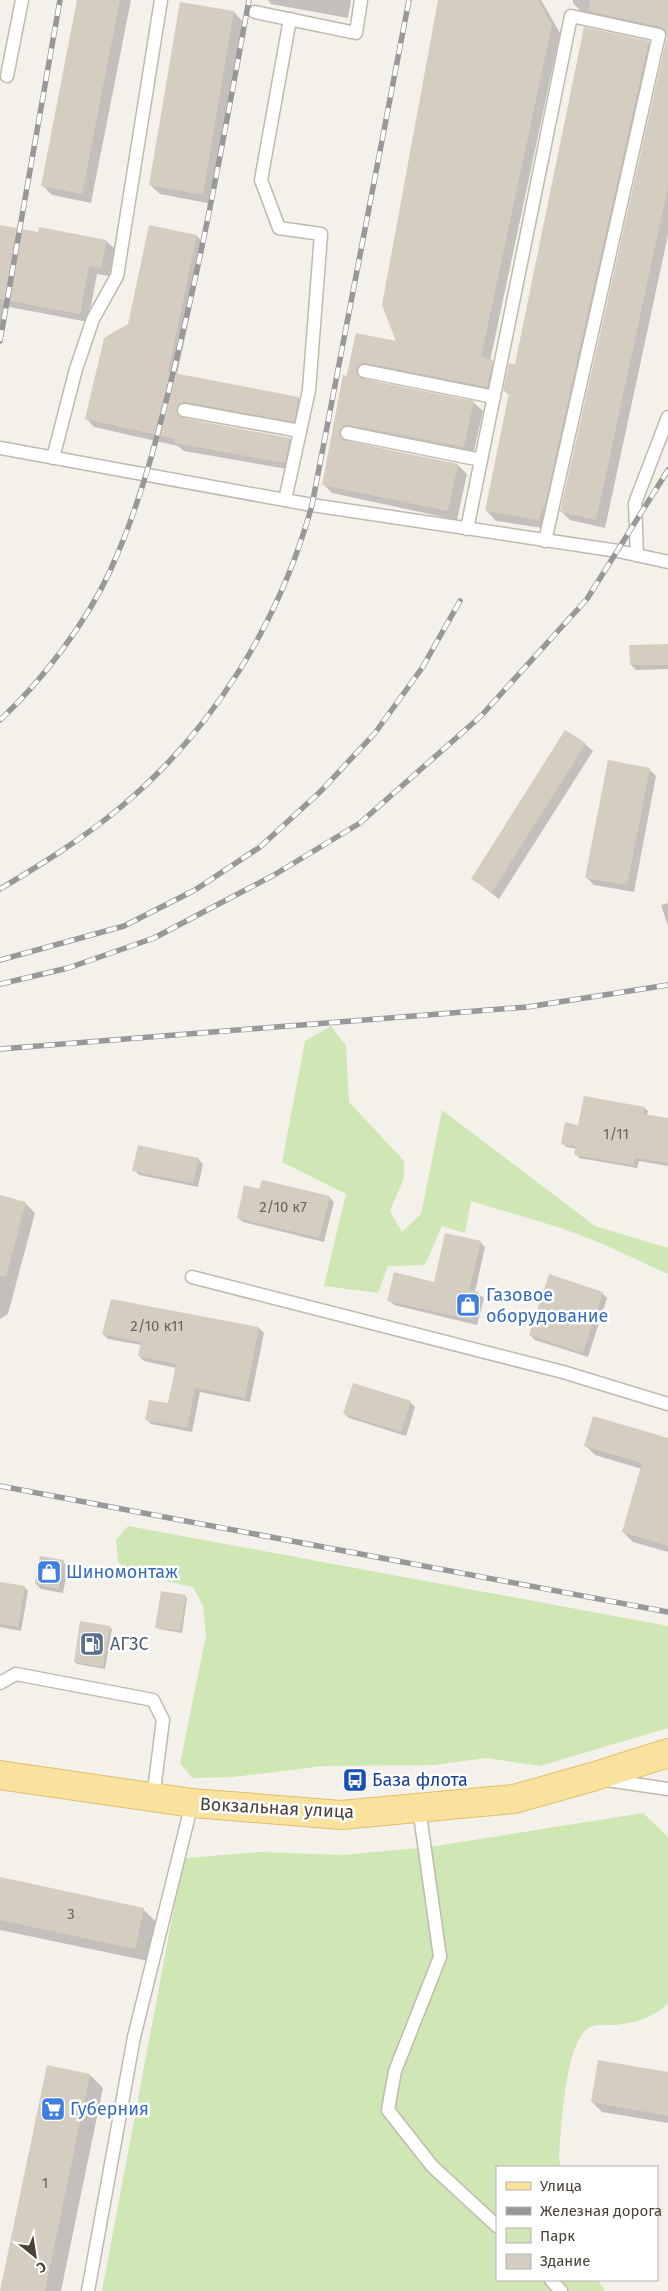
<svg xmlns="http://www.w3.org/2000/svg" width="668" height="2291" viewBox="0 0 668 2291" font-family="'Fira Sans',sans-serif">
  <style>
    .green { fill: #cfe6b5 }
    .shadow { fill: #0003 }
    .building { fill: #d5cec0 }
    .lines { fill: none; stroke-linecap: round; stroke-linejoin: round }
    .lane-casing { stroke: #c0b9ad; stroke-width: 15 }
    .primary-casing { stroke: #dfc06e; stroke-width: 30 }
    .lane { stroke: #fff; stroke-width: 12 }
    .primary { stroke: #f9e29e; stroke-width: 28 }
    .rail-casing { stroke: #989898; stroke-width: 5.5 }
    .rail { stroke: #fff; stroke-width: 4; stroke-dasharray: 11; stroke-linecap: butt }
    .labels { text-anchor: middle; stroke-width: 5; stroke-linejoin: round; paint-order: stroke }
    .number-label { font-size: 15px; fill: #6b655a }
    .shop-label { font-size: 18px; fill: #366cbe; stroke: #fff; text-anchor: start }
    .service-label { font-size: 18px; fill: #4e5e75; stroke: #fff; text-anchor: start }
    .transit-label { font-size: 18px; fill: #164399; stroke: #fff; text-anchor: start }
    .street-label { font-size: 18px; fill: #484238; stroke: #fff }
  </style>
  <rect width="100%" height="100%" fill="#f4f1ea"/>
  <g class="green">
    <path d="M331 1026 346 1046 349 1102 404 1161V1178L390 1211 402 1232 421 1214 442 1110 595 1226 668 1248V1274L603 1244 561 1228 471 1201 465 1233 442 1226 425 1265 388 1266 378 1293 324 1286 346 1194 282 1162 305 1041Z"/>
    <path d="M128 1526 668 1626V1728L540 1766 486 1758 434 1765 323 1766 233 1777 192 1778 180 1763 206 1636 203 1606 193 1587 132 1574 118 1562 116 1540Z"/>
    <path d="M643 1813 668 1837V2003C655 2017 636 2023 616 2025 609 2025 600 2024 593 2026 564 2034 562 2129 559 2156L561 2167H497V2280H598L605 2291H102L182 1865 186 1858 260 1852 343 1855 429 1847Z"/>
  </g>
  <g class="shadow">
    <path d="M78 0H131L91 203 52 195 42 185Z"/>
    <path d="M268 0H351L348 18 271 4Z"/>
    <path d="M445 0H541L560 33 490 361 501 370 496 396 367 374 364 379 474 403 483 411 473 455 350 436 347 441 458 465 467 474 457 520 332 493 323 484 356 334 397 342Z"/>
    <path d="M573 0H668V235L605 528 570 520 561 511 668 35 598 20 592 14 582 12 573 3Z"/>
    <path d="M234 12 243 22 212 204 160 194 150 185Z"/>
    <path d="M649 42 658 52 549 529 496 521 487 511 510 396 505 391Z"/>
    <path d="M0 226 39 233 106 241 115 249 109 276 97 274 88 322 4 306 0 327Z"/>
    <path d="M150 226 197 236 205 245 177 375 298 398 307 406 302 429 189 411 184 420 290 439 298 447 293 470 184 451 178 446 94 427 86 418 129 325Z"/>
    <path d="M668 646V669L636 670 631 665Z"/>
    <path d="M585 744 593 751 499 899 473 879Z"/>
    <path d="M649 769 656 776 634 892 594 885 586 877Z"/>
    <path d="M668 903V926L661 905Z"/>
    <path d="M644 1108 648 1111 647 1116 668 1119V1166L639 1161 637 1168 579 1158 576 1154 577 1149 566 1147 563 1143 579 1126Z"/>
    <path d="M198 1159 203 1164 198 1187 139 1175 134 1170Z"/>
    <path d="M260 1191 329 1197 334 1202 324 1242 243 1222 238 1217Z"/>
    <path d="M0 1197 25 1203 35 1213 8 1314 0 1319Z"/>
    <path d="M480 1242 485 1247 475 1292 484 1298 477 1325 394 1305 389 1300 435 1283Z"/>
    <path d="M602 1293 607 1298 588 1357 535 1340 530 1335Z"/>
    <path d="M259 1328 264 1333 250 1402 200 1392 192 1432 151 1424 146 1419 169 1405 176 1368 144 1361 139 1356 141 1345 108 1339 103 1334Z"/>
    <path d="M410 1402 415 1407 406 1436 349 1418 344 1413Z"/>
    <path d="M668 1439V1552L633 1542 623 1532 642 1469 595 1455 585 1445Z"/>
    <path d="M63 1562 68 1567 63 1593 41 1589 36 1584Z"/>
    <path d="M0 1583 24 1587 28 1591 21 1631 0 1627Z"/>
    <path d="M185 1596 187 1598 182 1633 159 1629 157 1627Z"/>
    <path d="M109 1627 112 1629 105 1669 77 1664 75 1662Z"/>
    <path d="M0 1878 143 1909 156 1922 148 1961 0 1930Z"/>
    <path d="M48 2066 90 2075 103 2088 61 2291H2Z"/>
    <path d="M668 2073V2123L602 2112 592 2102Z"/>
  </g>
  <g class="building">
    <path d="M77 0H120L82 194 41 186Z"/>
    <path d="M438 0H538L552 24 481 357 493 360 487 387 366 363 361 364 356 369 357 374 362 379 474 401 464 447 349 425 344 426 339 431 340 436 345 441 458 464 448 511 322 485 343 375 347 376 356 333 396 341 382 305Z"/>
    <path d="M590 0H668V187L596 520 560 512 667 36 665 29 661 27 588 11Z"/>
    <path d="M180 2 234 11 203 195 149 185Z"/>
    <path d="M584 27 649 41 544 508H542L539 520 485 511 509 393 503 391 509 363 515 364Z"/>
    <path d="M0 225 38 232 39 227 107 240 101 268 89 266 80 314 0 299Z"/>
    <path d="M149 225 197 235 168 372 299 397 294 422 185 402 178 405 177 413 183 418 290 438 285 463 174 443 175 439 85 419 104 338 128 324Z"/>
    <path d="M668 644V665H630L629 645Z"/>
    <path d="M565 730 586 743 492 892 471 879Z"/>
    <path d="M608 760 650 768 627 885 585 878Z"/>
    <path d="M584 1096 645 1107 643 1114 668 1118V1163L635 1158 634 1165 574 1155 576 1146 561 1144 565 1122 578 1125Z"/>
    <path d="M138 1145 199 1158 193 1183 132 1171Z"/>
    <path d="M262 1180 330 1196 319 1238 237 1218 244 1185 259 1189Z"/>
    <path d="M0 1195 26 1202 6 1277 0 1276Z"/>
    <path d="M445 1233 481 1241 469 1290 479 1292 472 1320 387 1301 394 1272 434 1282Z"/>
    <path d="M549 1274 603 1292 583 1353 529 1335Z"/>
    <path d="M111 1299 259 1327 245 1398 195 1388 187 1428 145 1420 149 1400 168 1403 176 1364 138 1356 141 1342 102 1334Z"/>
    <path d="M353 1383 411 1401 401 1432 343 1414Z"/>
    <path d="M593 1416 668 1438V1546L622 1532 642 1463 584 1446Z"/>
    <path d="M40 1556 64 1560 58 1589 35 1584Z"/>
    <path d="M0 1582 25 1586 18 1627 0 1624Z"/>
    <path d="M161 1591 186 1595 180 1631 155 1628Z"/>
    <path d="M80 1621 110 1626 103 1667 74 1662Z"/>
    <path d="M0 1877 144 1908 135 1949 0 1920Z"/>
    <path d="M598 2060 668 2072V2116L591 2102Z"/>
    <path d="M47 2065 90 2074 45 2291H0Z"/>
  </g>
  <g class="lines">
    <defs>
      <g id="lane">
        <path d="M255 12 356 33 361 0"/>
        <path d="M7 76 22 0"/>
        <path d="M364 371 494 397"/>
        <path d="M184 410 300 431"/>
        <path d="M347 433 481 460"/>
        <path d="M0 448 312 505 618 551 668 562"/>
        <path d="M53 458 76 369 93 319 117 276 161 0"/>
        <path d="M285 500 309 390 321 234 279 228 261 180 290 19"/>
        <path d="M467 529 571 16 659 35 545 541"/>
        <path d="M637 555 635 503 668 417"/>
        <path d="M192 1277 563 1372 668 1404"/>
        <path d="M0 1683 16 1674 153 1700 163 1720 153 1798"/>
        <path d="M607 1780 668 1789"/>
        <path d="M419 1808 440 1957 395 2071 388 2110 432 2166 497 2226"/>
        <path d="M551 2280 561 2291"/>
        <path d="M88 2291 134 2037 192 1803"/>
      </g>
      <path id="primary" d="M0 1775 192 1803 341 1815 514 1799 592 1777 668 1753"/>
    </defs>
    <use href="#lane" class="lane-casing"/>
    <use href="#primary" class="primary-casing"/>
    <use href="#lane" class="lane"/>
    <use href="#primary" class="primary"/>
    <defs>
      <g id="rail">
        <path d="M0 341 60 0"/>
        <path d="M0 720C42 681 86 623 110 571 144 497 162 419 181 340 208 228 228 114 249 0"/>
        <path d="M0 889C42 864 84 838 122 806 214 729 280 621 312 505L409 0"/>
        <path d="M0 960 124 926 195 890 260 847 321 791 375 733 422 668 460 601"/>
        <path d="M0 984 68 968 154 938 274 875 360 823 481 716 587 599 668 470"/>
        <path d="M0 1049 527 1007 668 985"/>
        <path d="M0 1486 668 1612"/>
      </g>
    </defs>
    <use href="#rail" class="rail-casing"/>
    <use href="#rail" class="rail"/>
  </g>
  <defs>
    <symbol id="shop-square" viewBox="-11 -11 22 22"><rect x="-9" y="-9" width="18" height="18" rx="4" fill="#3f7fe0" stroke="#fff"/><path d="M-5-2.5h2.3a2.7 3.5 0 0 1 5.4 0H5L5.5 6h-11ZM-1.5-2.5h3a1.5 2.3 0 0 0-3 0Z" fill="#fff"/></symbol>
    <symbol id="fuel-square" viewBox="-11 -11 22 22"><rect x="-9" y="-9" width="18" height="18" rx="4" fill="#5c6f8a" stroke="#fff"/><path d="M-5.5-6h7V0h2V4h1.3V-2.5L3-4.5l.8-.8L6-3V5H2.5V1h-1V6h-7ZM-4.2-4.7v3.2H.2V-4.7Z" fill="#fff"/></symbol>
    <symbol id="bus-square" viewBox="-11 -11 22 22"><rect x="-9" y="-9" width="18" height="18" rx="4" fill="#1a4fb4" stroke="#fff"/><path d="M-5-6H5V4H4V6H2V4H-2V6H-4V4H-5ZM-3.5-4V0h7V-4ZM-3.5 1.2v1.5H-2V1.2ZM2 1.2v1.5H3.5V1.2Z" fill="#fff"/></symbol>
    <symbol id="supermarket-square" viewBox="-11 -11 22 22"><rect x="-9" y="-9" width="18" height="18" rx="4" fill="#3f7fe0" stroke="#fff"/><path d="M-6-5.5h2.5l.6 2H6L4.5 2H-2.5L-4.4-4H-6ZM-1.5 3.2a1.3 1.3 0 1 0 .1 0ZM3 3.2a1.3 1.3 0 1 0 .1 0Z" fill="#fff"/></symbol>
  </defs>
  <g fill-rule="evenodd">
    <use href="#shop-square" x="454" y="1291" width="28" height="28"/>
    <use href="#shop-square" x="35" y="1558" width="28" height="28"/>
    <use href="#fuel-square" x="78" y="1630" width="28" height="28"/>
    <use href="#bus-square" x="341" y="1766" width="28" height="28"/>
    <use href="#supermarket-square" x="39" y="2095" width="28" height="28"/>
  </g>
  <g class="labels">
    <g class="number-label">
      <text x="616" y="1139">1/11</text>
      <text x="283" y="1212">2/10 к7</text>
      <text x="157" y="1331">2/10 к11</text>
      <text x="71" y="1919">3</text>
      <text x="45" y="2188">1</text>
    </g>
    <g class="shop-label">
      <text x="486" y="1301">Газовое<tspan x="486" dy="21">оборудование</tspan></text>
      <text x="66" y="1578">Шиномонтаж</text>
      <text x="70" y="2115">Губерния</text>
    </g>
    <g class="service-label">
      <text x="110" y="1650">АГЗС</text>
    </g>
    <g class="transit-label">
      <text x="372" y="1786">База флота</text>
    </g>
    <g class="street-label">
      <text transform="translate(277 1808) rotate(3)" y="6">Вокзальная улица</text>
    </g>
  </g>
  <rect x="496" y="2166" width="162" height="115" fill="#ffffff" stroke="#b6b3af"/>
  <rect x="506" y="2182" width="25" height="8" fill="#f9e29e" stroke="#b6b3af"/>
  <text x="540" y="2191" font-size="15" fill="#484238">Улица</text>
  <rect x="506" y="2207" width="25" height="8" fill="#989898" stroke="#b6b3af"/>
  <text x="540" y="2216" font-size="15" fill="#484238">Железная дорога</text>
  <rect x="506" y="2228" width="25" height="15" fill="#cfe6b5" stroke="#b6b3af"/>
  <text x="540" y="2241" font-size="15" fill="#484238">Парк</text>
  <rect x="506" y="2254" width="25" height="15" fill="#d5cec0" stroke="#b6b3af"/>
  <text x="540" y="2266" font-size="15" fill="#484238">Здание</text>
  <g transform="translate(35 2256) rotate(150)" stroke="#ffffff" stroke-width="4" paint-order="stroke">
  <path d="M0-4L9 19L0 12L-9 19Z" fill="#484238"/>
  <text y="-8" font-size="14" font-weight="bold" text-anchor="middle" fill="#484238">С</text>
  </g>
</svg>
